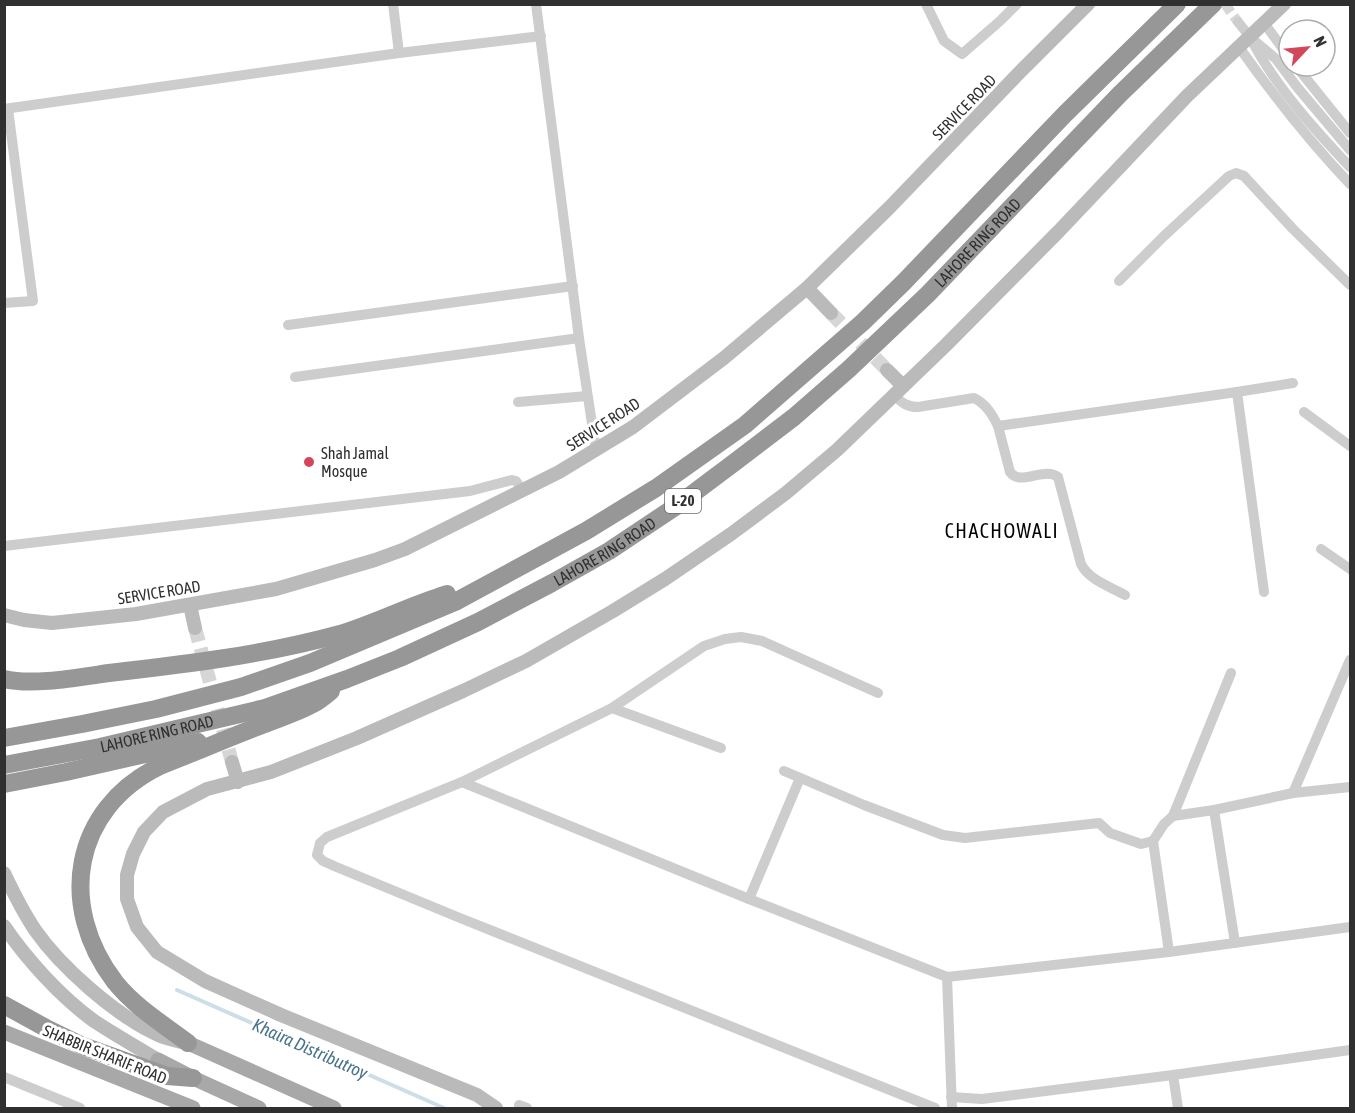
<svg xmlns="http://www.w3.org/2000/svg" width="1355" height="1113" viewBox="0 0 1355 1113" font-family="'Asap Condensed',sans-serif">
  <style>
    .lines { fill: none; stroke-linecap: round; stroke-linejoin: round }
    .stream { stroke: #ccdee7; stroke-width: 4 }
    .street-tunnel { stroke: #d6d6d6; stroke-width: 10; stroke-dasharray: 10 5; stroke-linecap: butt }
    .secondary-tunnel { stroke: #d6d6d6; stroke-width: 14; stroke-dasharray: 14 7; stroke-linecap: butt }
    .street { stroke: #cdcdcd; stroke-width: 10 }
    .secondary { stroke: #bababa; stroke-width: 14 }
    .primary { stroke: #a8a8a8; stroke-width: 15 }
    .highway { stroke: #979797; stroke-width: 18 }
    .poi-dot { fill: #d2485a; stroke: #fff; stroke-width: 2 }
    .labels { text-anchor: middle; stroke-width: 6; stroke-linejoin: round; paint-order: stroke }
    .shield { fill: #fff; stroke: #6e6e6e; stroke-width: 1.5 }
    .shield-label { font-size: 15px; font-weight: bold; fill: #303030 }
    .street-label { font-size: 16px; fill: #303030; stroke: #fff }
    .poi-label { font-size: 16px; fill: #303030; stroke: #fff; text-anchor: start }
    .water-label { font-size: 18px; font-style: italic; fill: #47748a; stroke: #fff }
    .quarter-label { font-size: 20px; letter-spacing: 1.5px; fill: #000; stroke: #fff }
  </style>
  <rect width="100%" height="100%" fill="#fff"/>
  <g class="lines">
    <path class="stream" d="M177 990 444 1108"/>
    <path class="street-tunnel" d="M1225 4 1238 22"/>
    <g class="secondary-tunnel">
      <path d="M831 313 887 370"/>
      <path d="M195 628 232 762"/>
    </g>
    <g class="street">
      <path d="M393 4 399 53"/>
      <path d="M536 4 579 338 596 450"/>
      <path d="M926 4 944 41 962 54 1000 21 1017 4"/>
      <path d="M1238 22 1250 37 1276 59 1297 87 1350 150"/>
      <path d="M1264 23 1289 57"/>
      <path d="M1253 43C1277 88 1315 130 1350 167"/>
      <path d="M1239 47C1273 95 1309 141 1350 184"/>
      <path d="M1296 66 1350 133"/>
      <path d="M4 109 399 53 541 36"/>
      <path d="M1119 281 1164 236 1229 176 1236 173 1244 176 1293 229 1350 285"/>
      <path d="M4 303 33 301 8 109"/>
      <path d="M288 325 573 286"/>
      <path d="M295 377 579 338"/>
      <path d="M1237 392 1264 592"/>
      <path d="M894 395C902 403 907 407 918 407L974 398C986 404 992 414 998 426L1237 392 1293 383"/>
      <path d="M518 402 587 396"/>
      <path d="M1304 412 1350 446"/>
      <path d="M998 426 1010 472C1021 487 1044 466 1058 477L1081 564C1089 580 1109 586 1125 595"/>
      <path d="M4 546 470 491 512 480 516 481 523 491"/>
      <path d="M1321 549 1350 569"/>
      <path d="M878 693 762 641 741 637 725 639 704 646 612 708 462 782 327 837 320 843 317 855 323 861 334 866 460 918 935 1108"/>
      <path d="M612 708 721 748"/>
      <path d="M784 771 864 805 943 835 965 838 1099 823 1110 833 1141 844 1153 841"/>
      <path d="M462 782 749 899 947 977"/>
      <path d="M1293 793 1350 660"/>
      <path d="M1214 810 1235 943"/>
      <path d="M1173 816 1231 673"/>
      <path d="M749 899 800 778"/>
      <path d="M1169 952 1153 841 1164 824 1173 816 1214 810 1293 793 1350 787"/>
      <path d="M1173 1075 1178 1108"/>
      <path d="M4 1077 80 1108"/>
      <path d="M951 1097 982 1099 1173 1075 1350 1050"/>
      <path d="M519 1105 527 1108"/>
      <path d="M952 1108 947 977 1169 952 1350 927"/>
    </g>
    <g class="secondary">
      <path d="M807 288 831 313"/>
      <path d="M887 370 903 386"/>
      <path d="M190 605 195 628"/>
      <path d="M4 615 24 620 52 623 136 614 276 589 375 560 405 549 559 472 633 427 724 358 807 288 890 207 1018 74 1088 4"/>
      <path d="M232 762 238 782"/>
      <path d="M4 873C13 892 23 912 35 930 61 967 114 1014 156 1034 163 1038 173 1040 182 1042"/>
      <path d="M4 926C27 960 61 997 94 1021 115 1035 137 1047 158 1060"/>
      <path d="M496 1108 477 1095 281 1015 205 981 157 952 137 927 127 899V875L133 854 144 832 163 812 207 789 271 772 357 738 463 691 526 661 613 611 665 579 731 534 786 493 837 450 946 345 1059 231 1187 96 1284 4"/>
    </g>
    <g class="primary">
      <path d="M4 1032 193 1108"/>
      <path d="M188 1043 334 1108"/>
      <path d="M158 1060 193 1078 259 1108"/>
    </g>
    <g class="highway">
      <path d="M4 679C33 686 80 677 109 673 187 664 264 655 340 634 376 623 411 605 447 594"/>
      <path d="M4 738 82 724 156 709 241 687 310 663 455 602 586 531 656 488 745 425 863 322 904 282 1065 114 1177 4"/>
      <path id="s1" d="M4 765 100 747 265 708 347 679 400 658 478 622 552 583 609 551 675 507 735 462 794 417 849 369 928 294 1120 94 1213 4"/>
      <path d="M4 784 66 772 198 742"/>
      <path d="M4 1005 46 1028 83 1046 167 1076 193 1078"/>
      <path d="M188 1043C163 1024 135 1007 115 982 57 906 72 809 160 766 170 762 180 758 190 754 214 744 238 734 262 725 279 718 297 713 313 704 319 701 325 696 331 691"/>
    </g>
  </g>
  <circle class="poi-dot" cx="309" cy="462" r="6"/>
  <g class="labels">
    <rect class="shield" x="665" y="489" width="36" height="24" rx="4.5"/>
    <g class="shield-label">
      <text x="683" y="506">L-20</text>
    </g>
    <g class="street-label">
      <text transform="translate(964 107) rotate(-46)" y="6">SERVICE ROAD</text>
      <text dy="6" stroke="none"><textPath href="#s1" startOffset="1128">LAHORE RING ROAD</textPath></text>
      <text transform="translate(603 424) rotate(-33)" y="6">SERVICE ROAD</text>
      <text dy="6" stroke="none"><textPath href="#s1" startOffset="642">LAHORE RING ROAD</textPath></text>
      <text transform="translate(159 592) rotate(-9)" y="6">SERVICE ROAD</text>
      <text dy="6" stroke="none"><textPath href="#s1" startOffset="156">LAHORE RING ROAD</textPath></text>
      <text transform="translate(105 1054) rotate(22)" y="6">SHABBIR SHARIF ROAD</text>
    </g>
    <g class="poi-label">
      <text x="321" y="459">Shah Jamal<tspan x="321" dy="18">Mosque</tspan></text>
    </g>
    <g class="water-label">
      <text transform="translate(310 1049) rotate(24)" y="6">Khaira Distributroy</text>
    </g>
    <g class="quarter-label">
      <text x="1002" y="538">CHACHOWALI</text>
    </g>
  </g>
  <rect width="1355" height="1113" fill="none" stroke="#303030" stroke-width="12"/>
  <g transform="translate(1307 48) rotate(64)"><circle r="28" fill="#ffffff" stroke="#acacac" stroke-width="1.5"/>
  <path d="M0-4.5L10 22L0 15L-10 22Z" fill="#d2485a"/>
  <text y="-9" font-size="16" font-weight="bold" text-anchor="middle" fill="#303030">N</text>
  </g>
</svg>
